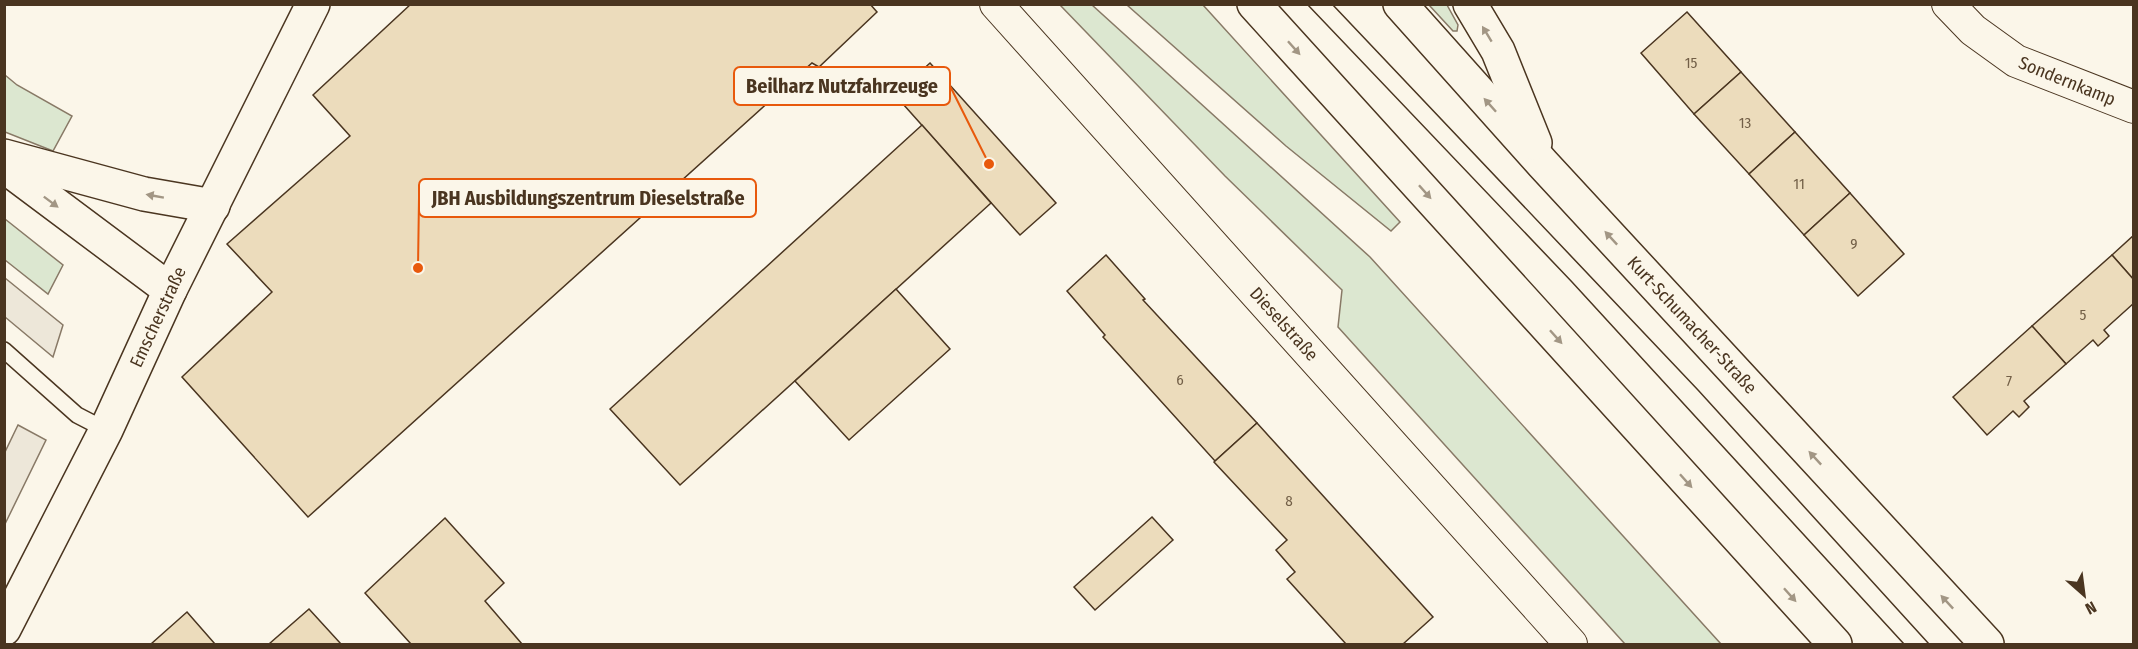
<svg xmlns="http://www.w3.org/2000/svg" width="2138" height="649" viewBox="0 0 2138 649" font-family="'Fira Sans Condensed',sans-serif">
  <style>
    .green { fill: #dce7d0; stroke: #887966; stroke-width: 1.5 }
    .parking { fill: #ede7d9; stroke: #887966; stroke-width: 1.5 }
    .building { fill: #ecdcbc; stroke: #4a3520; stroke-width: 1.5 }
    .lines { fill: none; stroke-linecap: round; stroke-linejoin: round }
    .lane-casing { stroke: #4a3520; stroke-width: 18 }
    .street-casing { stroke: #4a3520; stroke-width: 34 }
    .secondary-casing { stroke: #4a3520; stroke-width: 36 }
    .primary-casing { stroke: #4a3520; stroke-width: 36 }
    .lane { stroke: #fbf6e9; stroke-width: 15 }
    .street { stroke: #fbf6e9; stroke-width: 32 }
    .secondary { stroke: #fbf6e9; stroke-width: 33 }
    .primary { stroke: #fbf6e9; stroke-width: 33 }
    .tram { stroke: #4a3520; stroke-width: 1.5 }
    .oneway { fill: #a29684 }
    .labels { text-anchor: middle; stroke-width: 4.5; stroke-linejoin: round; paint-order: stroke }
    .number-label { font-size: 15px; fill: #725f47 }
    .street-label { font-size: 18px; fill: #4a3520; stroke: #fbf6e9 }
    .leader { fill: none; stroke: #e8590c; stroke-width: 2 }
    .callout-dot { fill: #e8590c; stroke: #fbf6e9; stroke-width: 2 }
    .callout { fill: #fbf6e9; stroke: #e8590c; stroke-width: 2 }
    .callout-label { font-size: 20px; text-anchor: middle; font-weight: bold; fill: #4a3520 }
  </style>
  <rect width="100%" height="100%" fill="#fbf6e9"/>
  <g class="green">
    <path d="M1060 5H1092L1370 257 1721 644H1625L1338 327 1342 290 1225 176Z"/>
    <path d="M1127 5H1203L1400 222 1391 231 1286 146Z"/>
    <path d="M1429 5H1447L1458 25 1457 31H1453Z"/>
    <path d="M5 75 17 85 72 116 53 151 5 132Z"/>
    <path d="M5 219 63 265 48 294 5 260Z"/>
  </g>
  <g class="parking">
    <path d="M5 278 63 325 53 357 5 317Z"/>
    <path d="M18 425 46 440 5 524V452Z"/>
  </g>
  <g class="building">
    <path d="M411 4H870L877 12 819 67 812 63 308 517 182 377 272 292 227 244 350 136 313 95Z"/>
    <path d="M1687 12 1741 72 1694 114 1641 53Z"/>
    <path d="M930 63 1056 203 1020 235 895 95Z"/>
    <path d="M1741 72 1795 132 1749 174 1694 114Z"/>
    <path d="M922 125 991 203 680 485 610 409Z"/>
    <path d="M1795 132 1850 193 1804 235 1749 174Z"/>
    <path d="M1850 193 1904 254 1858 296 1804 235Z"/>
    <path d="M2134 235V280L2112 255Z"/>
    <path d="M1106 255 1145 299 1143 300 1257 423 1215 461 1103 337 1105 335 1067 291Z"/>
    <path d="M2112 255 2134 280V303L2104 330 2109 336 2098 346 2093 340 2066 364 2032 326Z"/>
    <path d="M896 289 950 349 849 440 795 381Z"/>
    <path d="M2032 326 2066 364 2024 401 2029 407 2019 417 2013 411 1987 435 1953 397Z"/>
    <path d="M1257 423 1433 617 1403 644H1346L1287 579 1295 572 1276 550 1287 540 1214 462Z"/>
    <path d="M1152 517 1173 540 1095 610 1074 587Z"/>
    <path d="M445 518 504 583 485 601 522 644H411L365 593Z"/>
    <path d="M309 609 341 644H269Z"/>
    <path d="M187 612 215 644H151Z"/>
  </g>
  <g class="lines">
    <defs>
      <path id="lane" d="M4 350 77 415 106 430"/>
      <g id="street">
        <path d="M996 4 1571 644"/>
        <path d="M1948 4 1973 30 2016 61 2134 107"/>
      </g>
      <path id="secondary" d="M4 629 106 430 170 290 313 4"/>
      <g id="primary">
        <path d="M1254 4 1835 644"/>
        <path d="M1400 4 1543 164 1987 644"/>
        <path d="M1470 4 1498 51 1535 143"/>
        <path d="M4 156 144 194 213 206"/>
        <path d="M4 166 170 290"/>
      </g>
    </defs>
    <use href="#lane" class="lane-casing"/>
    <use href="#street" class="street-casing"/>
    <use href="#secondary" class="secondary-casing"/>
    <use href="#primary" class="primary-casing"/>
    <use href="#lane" class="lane"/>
    <use href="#street" class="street"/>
    <use href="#secondary" class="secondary"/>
    <use href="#primary" class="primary"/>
    <g class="tram">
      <path d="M1307 4 1572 282 1904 644"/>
      <path d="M1332 4 1698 390 1929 644"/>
    </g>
  </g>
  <defs><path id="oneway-solid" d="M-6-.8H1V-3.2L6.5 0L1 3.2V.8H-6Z" transform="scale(1.5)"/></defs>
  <g class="oneway">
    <use href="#oneway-solid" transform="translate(1487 34) rotate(-121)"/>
    <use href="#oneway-solid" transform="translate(1294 48) rotate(48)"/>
    <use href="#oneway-solid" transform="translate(1490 105) rotate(-132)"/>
    <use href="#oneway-solid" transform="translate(1425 192) rotate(48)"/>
    <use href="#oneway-solid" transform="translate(155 196) rotate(-170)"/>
    <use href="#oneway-solid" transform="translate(51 202) rotate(37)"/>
    <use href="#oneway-solid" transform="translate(1611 238) rotate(-133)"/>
    <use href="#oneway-solid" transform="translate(1556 337) rotate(48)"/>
    <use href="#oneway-solid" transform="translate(1815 458) rotate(-133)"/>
    <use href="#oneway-solid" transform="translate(1686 481) rotate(48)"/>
    <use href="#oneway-solid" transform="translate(1790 595) rotate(48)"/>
    <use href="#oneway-solid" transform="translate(1947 602) rotate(-133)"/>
  </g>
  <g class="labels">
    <g class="number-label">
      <text x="1691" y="68">15</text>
      <text x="1745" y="128">13</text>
      <text x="1799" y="189">11</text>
      <text x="1854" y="249">9</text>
      <text x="2083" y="320">5</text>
      <text x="1180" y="385">6</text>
      <text x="2009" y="386">7</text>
      <text x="1289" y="506">8</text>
    </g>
    <g class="street-label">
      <text transform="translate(2067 81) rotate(22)" y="6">Sondernkamp</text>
      <text transform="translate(158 317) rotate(-65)" y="6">Emscherstraße</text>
      <text transform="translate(1284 324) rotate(48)" y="6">Dieselstraße</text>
      <text transform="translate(1692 325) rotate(47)" y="6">Kurt-Schumacher-Straße</text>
    </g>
  </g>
  <path class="leader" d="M989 164L950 86M418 268L419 198"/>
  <g class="callout-dot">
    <circle cx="989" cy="164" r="6"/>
    <circle cx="418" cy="268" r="6"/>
  </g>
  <g class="callout">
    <rect x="734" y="67" width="216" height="38" rx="6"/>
    <rect x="419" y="179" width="337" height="38" rx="6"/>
  </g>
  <g class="callout-label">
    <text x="842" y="93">Beilharz Nutzfahrzeuge</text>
    <text x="588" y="205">JBH Ausbildungszentrum Dieselstraße</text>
  </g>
  <rect width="2138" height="649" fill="none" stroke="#4a3520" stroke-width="12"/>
  <g transform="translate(2084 595) rotate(152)" stroke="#fbf6e9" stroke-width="4.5" paint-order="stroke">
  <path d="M0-4.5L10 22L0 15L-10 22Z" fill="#4a3520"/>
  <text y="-9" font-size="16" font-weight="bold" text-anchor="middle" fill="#4a3520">N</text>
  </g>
</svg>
